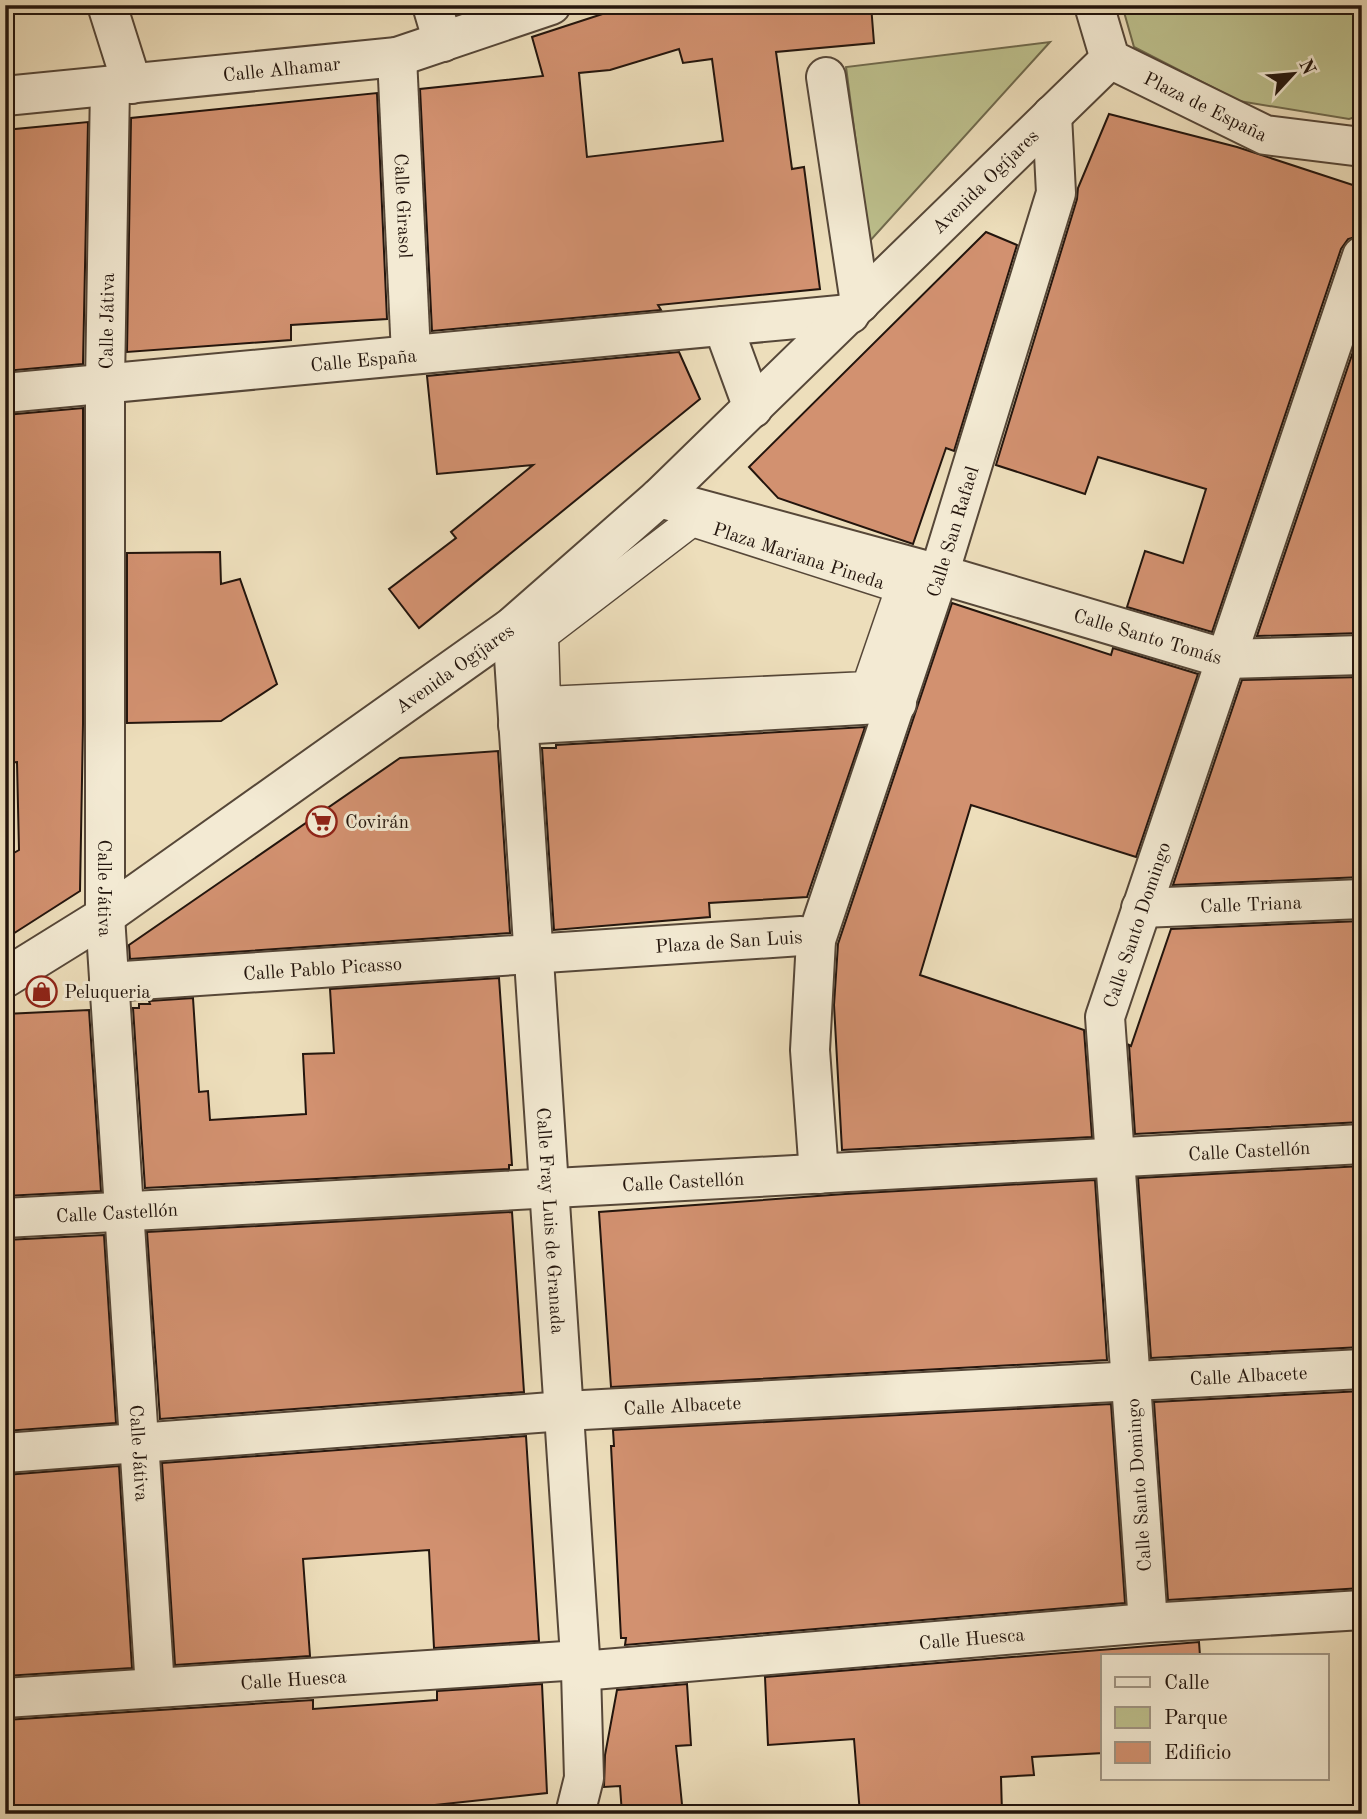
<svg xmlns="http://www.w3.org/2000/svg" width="1367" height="1819" viewBox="0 0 1367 1819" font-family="'Old Standard TT',serif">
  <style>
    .green { fill: #bdc08d; stroke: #706a4d; stroke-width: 2 }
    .building { fill: #d29170; stroke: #23150d; stroke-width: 2; fill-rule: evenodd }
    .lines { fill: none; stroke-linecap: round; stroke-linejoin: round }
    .pedestrian-casing { stroke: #564738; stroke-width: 33 }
    .minor-casing { stroke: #564738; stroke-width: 42 }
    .tertiary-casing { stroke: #564738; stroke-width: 42 }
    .pedestrian { stroke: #f3ead3; stroke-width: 30 }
    .minor { stroke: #f3ead3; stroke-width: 38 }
    .tertiary { stroke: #f3ead3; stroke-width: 38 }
    .labels { text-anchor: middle; stroke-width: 6; stroke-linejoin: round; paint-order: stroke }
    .street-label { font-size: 19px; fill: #23150d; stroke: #f3ead3 }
    .poi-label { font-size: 19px; fill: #23150d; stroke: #f3ead3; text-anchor: start }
  </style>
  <rect width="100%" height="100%" fill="#eddebb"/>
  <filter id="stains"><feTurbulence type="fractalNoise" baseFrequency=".00286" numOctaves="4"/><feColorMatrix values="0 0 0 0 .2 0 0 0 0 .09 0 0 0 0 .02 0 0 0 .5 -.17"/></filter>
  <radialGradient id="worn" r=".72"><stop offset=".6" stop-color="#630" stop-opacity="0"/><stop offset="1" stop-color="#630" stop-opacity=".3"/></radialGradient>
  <g class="green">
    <path d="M1122 5H1362V115L1349 119 1239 101 1134 47Z"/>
    <path d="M1050 42 869 242 846 67Z"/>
  </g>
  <g class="building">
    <path d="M630 5H871L874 43 776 52 792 169 804 167 820 289 658 305 661 310 432 331 420 89 543 76 532 37ZM679 49 683 63 712 59 723 141 587 157 579 73 610 70Z"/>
    <path d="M377 93 387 319 291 325V340L127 352 131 118Z"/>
    <path d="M1109 114 1237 147 1362 188V235L1348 239 1341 249 1212 632 1127 607 1145 551 1183 563 1206 489 1098 457 1085 494 996 465 1077 199 1078 188Z"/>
    <path d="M88 122 83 364 5 371V130Z"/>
    <path d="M986 232 1017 245 954 451 946 448 913 544 778 498 749 467Z"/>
    <path d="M1362 325V633L1257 636Z"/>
    <path d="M679 352 700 399 419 628 389 589 456 538 451 532 533 465 437 474 427 376Z"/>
    <path d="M83 408V724L80 891 5 939V858L19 850 17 762 5 763V415Z"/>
    <path d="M220 552 221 584 240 579 277 684 221 721 127 723V553Z"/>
    <path d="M952 603 1111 655 1113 648 1198 674 1136 857 971 805 920 975 1084 1030 1092 1137 842 1150 834 1005 838 944Z"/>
    <path d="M1362 677V877L1173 885 1242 680Z"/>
    <path d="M865 727 807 897 709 903 710 917 554 930 542 748H556V745Z"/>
    <path d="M498 751 510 933 130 959 129 945 400 758Z"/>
    <path d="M1362 921V1122L1135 1134 1129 1045 1131 1046 1171 929Z"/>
    <path d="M499 978 512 1165H509V1169L145 1188 133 1008H139V1004H150L149 1001 193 998 199 1092 208 1091 210 1120 306 1114 303 1054 334 1053 330 989Z"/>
    <path d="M89 1010 101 1191 5 1196V1014Z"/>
    <path d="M1362 1166V1347L1151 1358 1138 1178Z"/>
    <path d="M1095 1180 1107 1360 611 1387 599 1212 845 1194Z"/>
    <path d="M512 1212 524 1392 160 1419 147 1232Z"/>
    <path d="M104 1235 116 1423 5 1431V1240Z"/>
    <path d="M1362 1391V1588L1168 1600 1154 1402Z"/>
    <path d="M1111 1404 1125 1603 625 1645 626 1638H621L611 1446H614L613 1430Z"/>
    <path d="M526 1436 539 1641 434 1648 429 1550 303 1559 310 1656 175 1665 162 1463Z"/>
    <path d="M119 1466 132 1668 5 1676V1475Z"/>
    <path d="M1199 1642 1200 1656H1103V1753L1032 1757 1034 1775 1001 1777 1002 1814H860L854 1739 768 1745 765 1677Z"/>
    <path d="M542 1684 547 1793 350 1814H5V1720L313 1700V1709L437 1700V1691Z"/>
    <path d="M687 1684 691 1745 676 1746 683 1814H622L620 1786 604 1787 605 1755 617 1690Z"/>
  </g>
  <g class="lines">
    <defs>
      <path id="pedestrian" d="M692 521 901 588 867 687 545 702 543 635Z"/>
      <g id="minor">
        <path d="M107 5 132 84"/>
        <path d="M432 5 443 42"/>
        <path id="s1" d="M397 57 411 354"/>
        <path d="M826 77 860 303"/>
        <path id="s2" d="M110 86 105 383V916L155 1688"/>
        <path d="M723 326 753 408"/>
        <path id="s3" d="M5 393 850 314"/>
        <path id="s4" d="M659 498 939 574 1226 659 1362 655"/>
        <path id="s5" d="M512 627 581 1671 584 1778 575 1814"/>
        <path d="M518 725 897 703"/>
        <path id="s6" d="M1141 908 1362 899"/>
        <path id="s7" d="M109 982 801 936 816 940"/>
        <path id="s8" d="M819 1174 810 1050 816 940 939 574 1056 193 1052 115"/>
        <path id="s9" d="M5 1218 1362 1144"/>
        <path id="s10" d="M5 1453 564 1411 1362 1369"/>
        <path id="s11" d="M1148 1623 1105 1017 1362 256"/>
        <path id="s12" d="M581 1671 1148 1623 1362 1610"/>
        <path id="s13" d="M5 1698 580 1660"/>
      </g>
      <g id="tertiary">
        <path id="s14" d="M1094 5 1110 59 1265 135 1362 147"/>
        <path id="s15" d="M5 96 397 57 551 5"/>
        <path id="s16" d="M5 978 105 916 512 627 659 498 1110 59"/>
      </g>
    </defs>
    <use href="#pedestrian" class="pedestrian-casing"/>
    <use href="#minor" class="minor-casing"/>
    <use href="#tertiary" class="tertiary-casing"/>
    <use href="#pedestrian" class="pedestrian"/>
    <use href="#minor" class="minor"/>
    <use href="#tertiary" class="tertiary"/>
  </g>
  <defs>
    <symbol id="supermarket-ring" viewBox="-11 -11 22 22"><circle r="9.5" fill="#f3ead3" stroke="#8f2418" stroke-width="1.5"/><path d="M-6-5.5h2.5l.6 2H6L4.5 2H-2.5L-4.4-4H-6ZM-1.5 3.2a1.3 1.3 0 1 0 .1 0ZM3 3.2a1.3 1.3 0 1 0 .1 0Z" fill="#8f2418"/></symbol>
    <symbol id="shop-ring" viewBox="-11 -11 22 22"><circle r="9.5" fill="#f3ead3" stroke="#8f2418" stroke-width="1.5"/><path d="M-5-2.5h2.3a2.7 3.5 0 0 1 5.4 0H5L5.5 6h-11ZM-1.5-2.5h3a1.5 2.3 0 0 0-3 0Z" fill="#8f2418"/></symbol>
  </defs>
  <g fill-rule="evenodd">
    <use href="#supermarket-ring" x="304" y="804" width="35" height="35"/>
    <use href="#shop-ring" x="24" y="974" width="35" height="35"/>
  </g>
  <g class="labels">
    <g class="street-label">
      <text dy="7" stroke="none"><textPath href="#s15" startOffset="278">Calle Alhamar</textPath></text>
      <text dy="7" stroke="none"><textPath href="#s14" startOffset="163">Plaza de España</textPath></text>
      <text dy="7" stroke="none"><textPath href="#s16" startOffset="1267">Avenida Ogíjares</textPath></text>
      <text dy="7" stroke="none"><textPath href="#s1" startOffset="149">Calle Girasol</textPath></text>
      <text transform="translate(106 321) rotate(-89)" y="7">Calle Játiva</text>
      <text dy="7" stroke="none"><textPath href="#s3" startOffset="360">Calle España</textPath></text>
      <text dy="7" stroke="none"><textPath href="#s8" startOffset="665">Calle San Rafael</textPath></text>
      <text transform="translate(799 555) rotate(18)" y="7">Plaza Mariana Pineda</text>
      <text dy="7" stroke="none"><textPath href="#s4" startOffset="508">Calle Santo Tomás</textPath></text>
      <text dy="7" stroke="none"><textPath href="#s16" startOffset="546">Avenida Ogíjares</textPath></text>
      <text dy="7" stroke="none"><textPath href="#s2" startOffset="802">Calle Játiva</textPath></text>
      <text dy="7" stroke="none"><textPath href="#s6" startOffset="110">Calle Triana</textPath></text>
      <text dy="7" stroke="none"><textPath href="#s11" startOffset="705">Calle Santo Domingo</textPath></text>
      <text dy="7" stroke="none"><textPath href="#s7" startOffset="621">Plaza de San Luis</textPath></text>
      <text dy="7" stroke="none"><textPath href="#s7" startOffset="214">Calle Pablo Picasso</textPath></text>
      <text dy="7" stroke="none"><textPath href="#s9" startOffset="1246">Calle Castellón</textPath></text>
      <text dy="7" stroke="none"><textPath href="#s9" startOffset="679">Calle Castellón</textPath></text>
      <text dy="7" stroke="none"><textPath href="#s9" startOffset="112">Calle Castellón</textPath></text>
      <text dy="7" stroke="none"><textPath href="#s5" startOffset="595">Calle Fray Luis de Granada</textPath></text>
      <text dy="7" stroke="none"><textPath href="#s10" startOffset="1246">Calle Albacete</textPath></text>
      <text dy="7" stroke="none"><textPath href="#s10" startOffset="679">Calle Albacete</textPath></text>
      <text dy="7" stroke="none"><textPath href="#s2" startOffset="1368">Calle Játiva</textPath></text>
      <text transform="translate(1138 1485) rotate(-94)" y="7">Calle Santo Domingo</text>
      <text dy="7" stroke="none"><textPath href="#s12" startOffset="392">Calle Huesca</textPath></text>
      <text dy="7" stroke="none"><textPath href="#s13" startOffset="289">Calle Huesca</textPath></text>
    </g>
    <g class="poi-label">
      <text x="345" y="828">Covirán</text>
      <text x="64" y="998">Peluqueria</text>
    </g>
  </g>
  <rect width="1367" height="1819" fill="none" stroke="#eddebb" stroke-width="28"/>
  <rect x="7" y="7" width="1353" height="1805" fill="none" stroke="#23150d" stroke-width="3.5"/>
  <rect x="14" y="14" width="1339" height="1791" fill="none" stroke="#23150d" stroke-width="2"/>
  <rect x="1101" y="1654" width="228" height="126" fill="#f3ead3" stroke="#a09584" stroke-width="2"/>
  <rect x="1115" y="1677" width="35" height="10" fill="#f3ead3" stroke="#a09584" stroke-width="2"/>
  <text x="1164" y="1689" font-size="21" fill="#23150d">Calle</text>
  <rect x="1115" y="1707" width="35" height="21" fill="#bdc08d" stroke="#a09584" stroke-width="2"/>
  <text x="1164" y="1724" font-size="21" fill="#23150d">Parque</text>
  <rect x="1115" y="1742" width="35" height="21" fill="#d29170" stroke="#a09584" stroke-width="2"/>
  <text x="1164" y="1759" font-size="21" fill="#23150d">Edificio</text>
  <g transform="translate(1293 74) rotate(64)" stroke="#f3ead3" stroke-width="5" paint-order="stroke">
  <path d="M0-5L12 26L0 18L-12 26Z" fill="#23150d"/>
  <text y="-10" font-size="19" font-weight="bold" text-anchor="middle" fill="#23150d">N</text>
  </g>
  <rect width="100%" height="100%" filter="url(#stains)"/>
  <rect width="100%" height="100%" fill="url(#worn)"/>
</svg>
